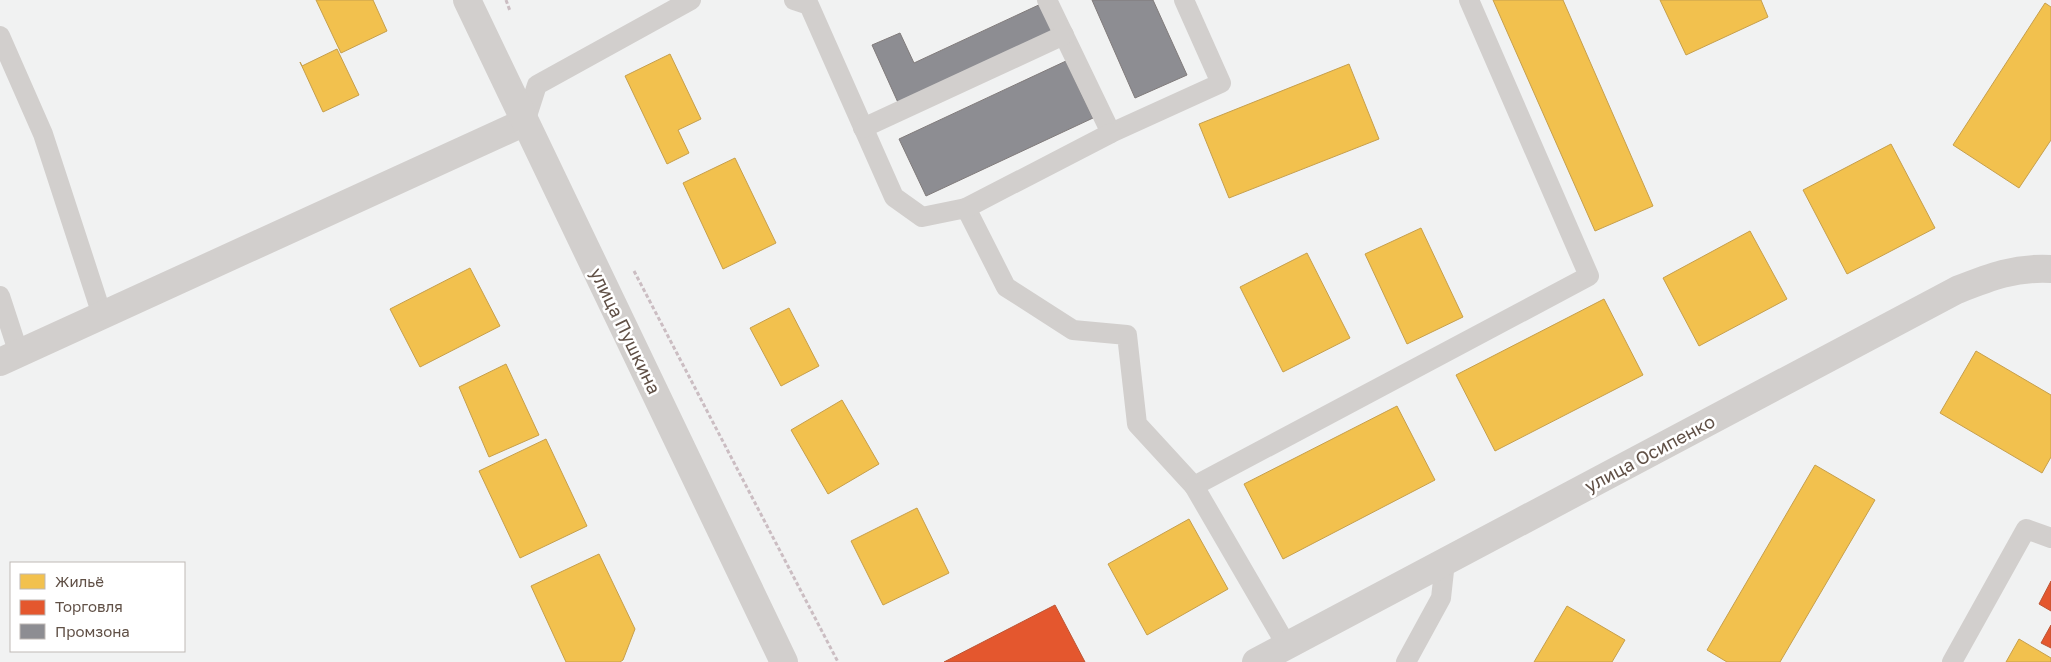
<svg xmlns="http://www.w3.org/2000/svg" width="2051" height="662" viewBox="0 0 2051 662" font-family="'Golos Text',sans-serif">
  <style>
    .homes { fill: #f2c14e; stroke: #c69f4c }
    .shops { fill: #e4572e; stroke: #bc5535 }
    .industry { fill: #8d8d92; stroke: #807b7b }
    .lines { fill: none; stroke-linecap: round; stroke-linejoin: round }
    .path { stroke: #cbbdc2; stroke-width: 3; stroke-dasharray: 4 2.5; stroke-linecap: butt }
    .service { stroke: #d2cfcd; stroke-width: 20 }
    .minor { stroke: #d2cfcd; stroke-width: 28 }
    .tertiary { stroke: #d2cfcd; stroke-width: 28 }
    .labels { text-anchor: middle; stroke-width: 5; stroke-linejoin: round; paint-order: stroke }
    .street-label { font-size: 18px; fill: #605046; stroke: #fff }
  </style>
  <rect width="100%" height="100%" fill="#f1f2f2"/>
  <g class="homes">
    <path d="M316 0H373L387 31 341 53Z"/>
    <path d="M1493 0H1563L1653 206 1595 231Z"/>
    <path d="M1660 0H1761L1768 17 1686 55Z"/>
    <path d="M2045 3 2051 7V140L2019 188 1953 145Z"/>
    <path d="M337 49 359 95 323 112 300 62 302 66Z"/>
    <path d="M670 54 701 119 678 130 689 153 667 164 625 76Z"/>
    <path d="M1349 64 1379 139 1229 198 1199 124Z"/>
    <path d="M1891 144 1935 228 1847 274 1803 190Z"/>
    <path d="M735 158 776 243 723 269 683 183Z"/>
    <path d="M1421 228 1463 317 1407 344 1365 254Z"/>
    <path d="M1750 231 1787 299 1699 346 1663 278Z"/>
    <path d="M1307 253 1350 338 1283 372 1240 287Z"/>
    <path d="M470 268 500 326 420 367 390 309Z"/>
    <path d="M1604 299 1643 375 1495 451 1456 375Z"/>
    <path d="M789 308 819 366 781 386 750 328Z"/>
    <path d="M1976 351 2051 395V457L2042 473 1940 413Z"/>
    <path d="M506 364 539 435 489 457 459 387Z"/>
    <path d="M842 400 879 464 828 494 791 430Z"/>
    <path d="M1397 406 1435 480 1283 559 1244 484Z"/>
    <path d="M546 439 587 526 520 558 479 471Z"/>
    <path d="M1815 465 1875 500 1780 662H1727L1707 650Z"/>
    <path d="M917 508 949 573 883 605 851 541Z"/>
    <path d="M1189 519 1228 589 1147 635 1108 564Z"/>
    <path d="M599 554 635 629 623 660 620 662H566L531 586Z"/>
    <path d="M1567 606 1625 640 1612 662H1534Z"/>
    <path d="M2019 639 2051 658V662H2006Z"/>
  </g>
  <g class="shops">
    <path d="M2051 581V611L2039 604Z"/>
    <path d="M1055 605 1085 662H944Z"/>
    <path d="M2051 625V648L2041 643Z"/>
  </g>
  <g class="industry">
    <path d="M1092 0H1153L1187 75 1135 98Z"/>
    <path d="M1043 3 1056 36 900 107 872 45 900 33 914 63Z"/>
    <path d="M1066 61 1093 118 926 196 899 139Z"/>
  </g>
  <g class="lines">
    <g class="path">
      <path d="M506 0 510 11"/>
      <path d="M634 271 838 662"/>
    </g>
    <g class="service">
      <path d="M794 0 809 5 894 197 922 217 966 208 1006 287 1073 330 1127 335 1137 424 1194 486"/>
      <path d="M1047 0 1111 133 1221 83 1184 0"/>
      <path d="M0 36 43 134 102 315"/>
      <path d="M525 122 537 85 691 0"/>
      <path d="M863 128 1064 35"/>
      <path d="M966 208 1111 133"/>
      <path d="M0 296 19 354"/>
      <path d="M1287 646 1194 486 1589 276 1469 0"/>
      <path d="M1406 662 1441 598 1445 562"/>
      <path d="M1952 662 2026 529 2051 538"/>
    </g>
    <g class="minor">
      <path d="M0 362 525 122"/>
      <path d="M1256 662 1957 290C1990 277 2015 267 2051 269"/>
    </g>
    <path class="tertiary" d="M467 0 784 662"/>
  </g>
  <g class="labels">
    <g class="street-label">
      <text transform="translate(625 331) rotate(64)" y="6">улица Пушкина</text>
      <text transform="translate(1650 454) rotate(-28)" y="6">улица Осипенко</text>
    </g>
  </g>
  <rect x="10" y="562" width="175" height="90" fill="#ffffff" stroke="#bfb9b5"/>
  <rect x="20" y="574" width="25" height="15" fill="#f2c14e" stroke="#bfb9b5"/>
  <text x="55" y="587" font-size="15" fill="#605046">Жильё</text>
  <rect x="20" y="600" width="25" height="15" fill="#e4572e" stroke="#bfb9b5"/>
  <text x="55" y="612" font-size="15" fill="#605046">Торговля</text>
  <rect x="20" y="624" width="25" height="15" fill="#8d8d92" stroke="#bfb9b5"/>
  <text x="55" y="637" font-size="15" fill="#605046">Промзона</text>
</svg>
